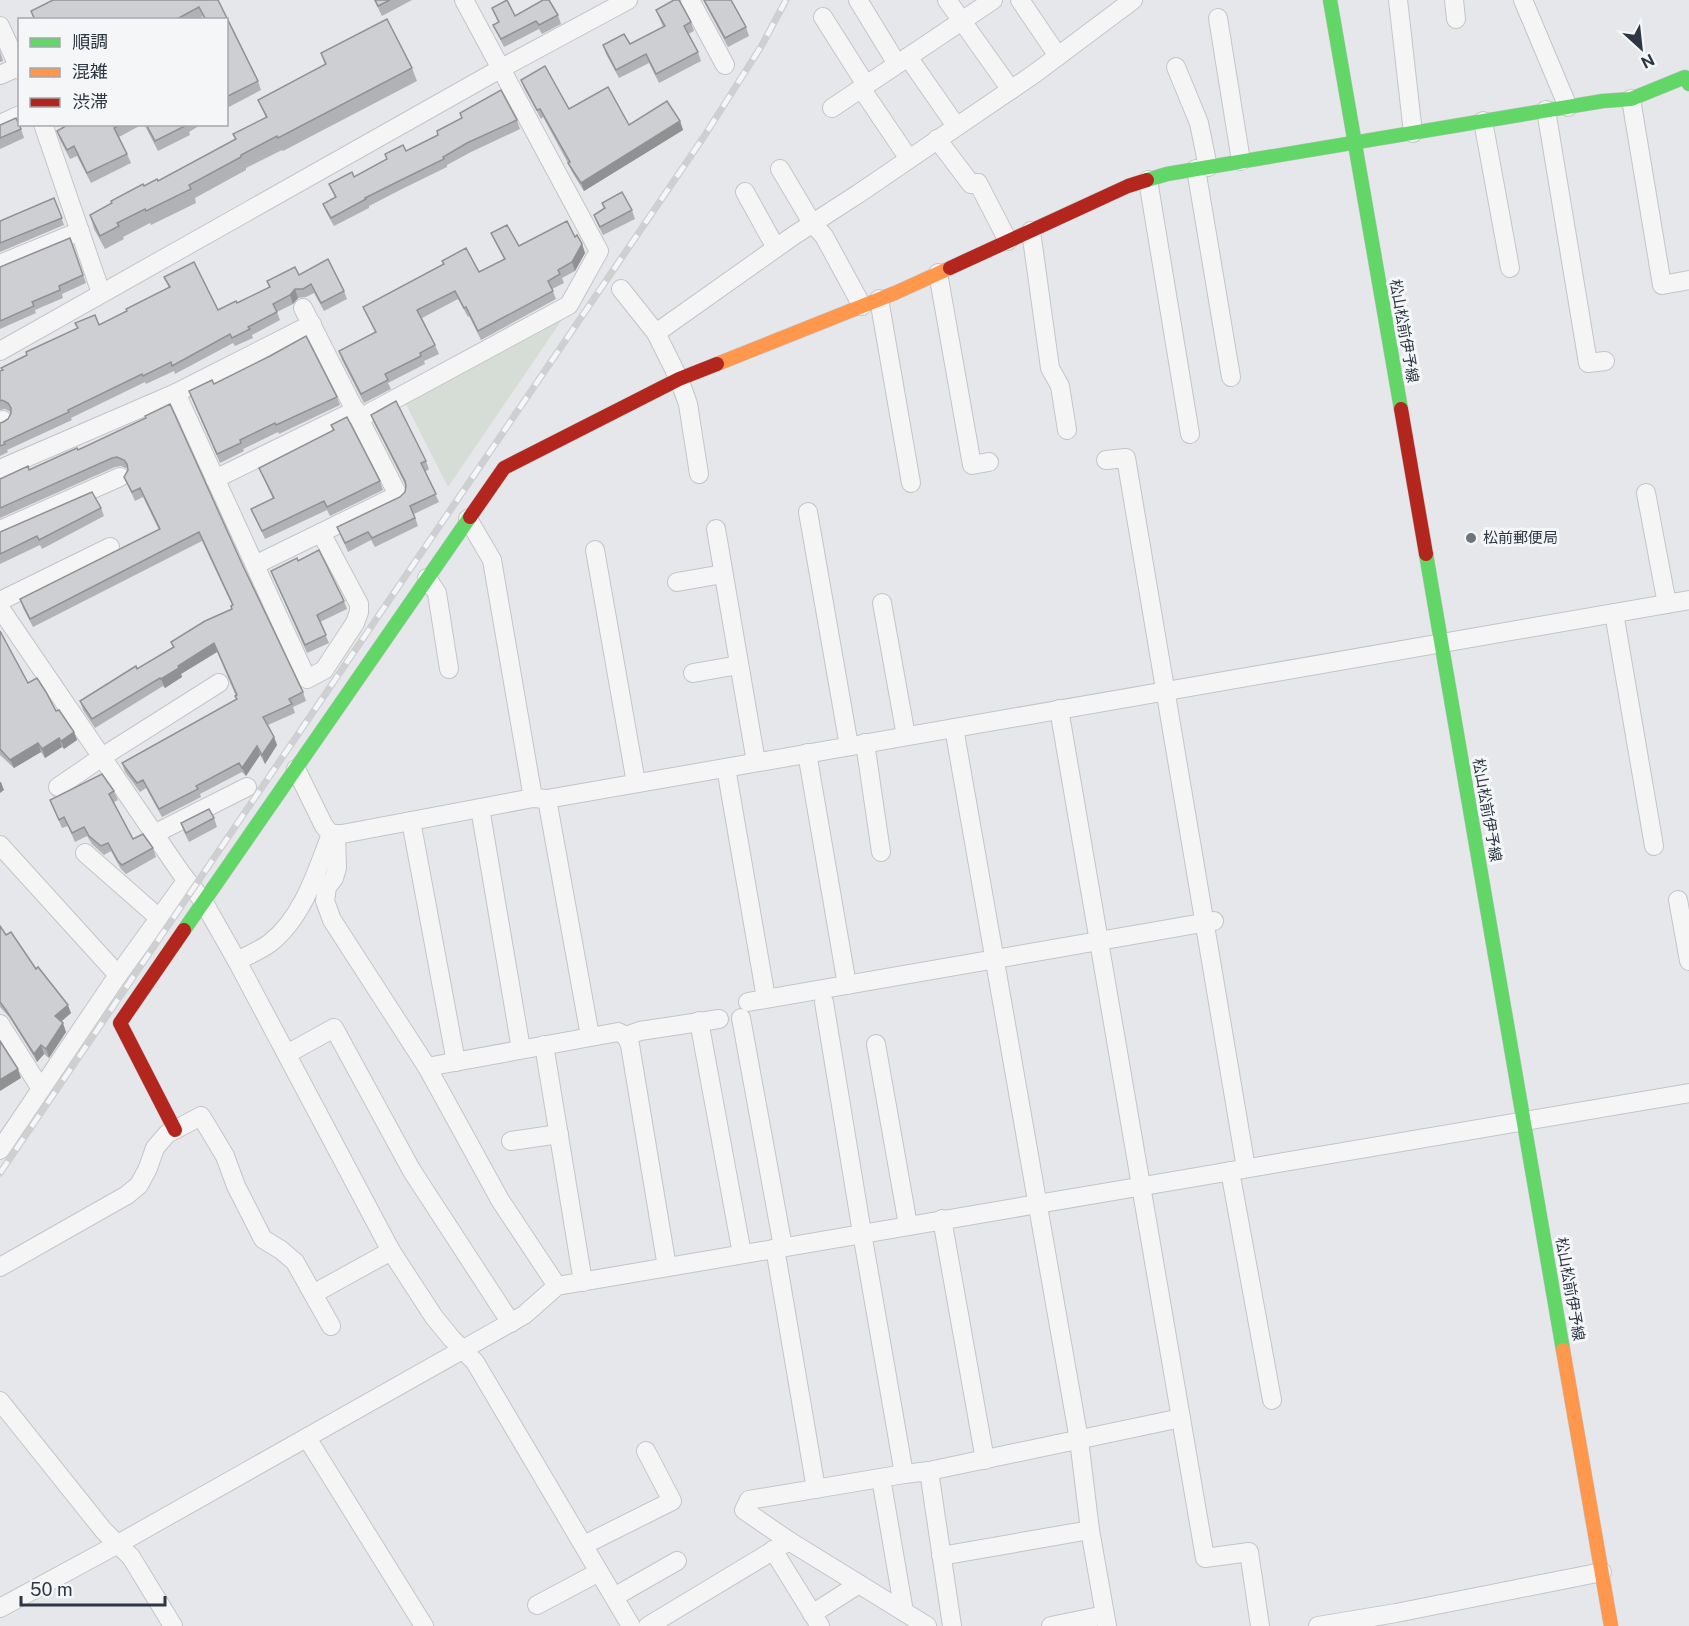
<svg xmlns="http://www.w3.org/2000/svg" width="1689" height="1626" viewBox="0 0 1689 1626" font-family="'Public Sans','Noto Sans JP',sans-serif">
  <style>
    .green { fill: #d6ddd6 }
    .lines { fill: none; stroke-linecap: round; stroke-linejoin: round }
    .street-casing { stroke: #c3c5c8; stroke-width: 20 }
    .fast-casing { stroke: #c3c5c8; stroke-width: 15 }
    .slow-casing { stroke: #c3c5c8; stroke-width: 15 }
    .jam-casing { stroke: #c3c5c8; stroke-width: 15 }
    .street { stroke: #f5f5f6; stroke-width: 18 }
    .fast { stroke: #63d668; stroke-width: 14 }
    .slow { stroke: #ff974d; stroke-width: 14 }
    .jam { stroke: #b3261e; stroke-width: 14 }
    .rail-casing { stroke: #cecfd1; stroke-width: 7 }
    .rail { stroke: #f4f6f8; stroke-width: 4.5; stroke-dasharray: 14; stroke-linecap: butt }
    .wall { fill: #b1b2b5 }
    .shaded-wall { fill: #909193 }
    .building { fill: #cecfd2; stroke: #909193; stroke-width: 1.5 }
    .poi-dot { fill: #6d747d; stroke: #f4f6f8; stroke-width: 2 }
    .labels { text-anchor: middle; stroke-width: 6; stroke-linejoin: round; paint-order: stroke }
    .street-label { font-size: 15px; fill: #2d3642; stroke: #f4f6f8 }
    .poi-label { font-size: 15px; fill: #2d3642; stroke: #f4f6f8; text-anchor: start }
  </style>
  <rect width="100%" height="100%" fill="#e5e7ea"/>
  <path class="green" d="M568 311 448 487 404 400Z"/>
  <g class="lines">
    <defs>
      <g id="street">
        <path d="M690 0 725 65"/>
        <path d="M858 0 897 64"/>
        <path d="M947 0 1011 90"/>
        <path d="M1020 0 1058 56"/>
        <path d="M1398 0 1413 133"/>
        <path d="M1454 0 1456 19"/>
        <path d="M1523 0 1568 107"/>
        <path d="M823 17 866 85"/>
        <path d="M1218 18 1241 161"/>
        <path d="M0 26 20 70"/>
        <path d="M908 57 956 126"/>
        <path d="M1176 67 1199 123 1208 167"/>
        <path d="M0 75 18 67"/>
        <path d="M861 88 909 159"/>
        <path d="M1631 99 1662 285 1689 280"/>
        <path d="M832 108 993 0"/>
        <path d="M1546 110 1588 363 1605 361"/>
        <path d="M1483 121 1510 268"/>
        <path d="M0 124 20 115"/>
        <path d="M43 124 101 293"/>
        <path d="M937 139 971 184 978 183 1008 241"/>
        <path d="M780 169 812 223 824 236 862 306"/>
        <path d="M1196 169 1231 377"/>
        <path d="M1148 180 1190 434"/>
        <path d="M745 192 776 248"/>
        <path d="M1031 231 1050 368 1060 386 1067 430"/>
        <path d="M0 264 80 231"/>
        <path d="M938 273 972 465 989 462"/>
        <path d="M621 289 656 333 679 379 688 404 699 474"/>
        <path d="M879 299 911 483"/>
        <path d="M656 333 793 236 858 194 1034 74 1133 0"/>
        <path d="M0 351 500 69 628 0"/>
        <path d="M176 393 307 679 324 670 355 623 359 612V604L321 533"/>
        <path d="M360 418 569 305 599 251 464 0"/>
        <path d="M0 421 3 420"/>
        <path d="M1106 460 1126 458 1246 1168"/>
        <path d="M0 469 176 393 312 324"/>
        <path d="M215 479 356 410"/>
        <path d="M1646 493 1667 604"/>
        <path d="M808 512 849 746"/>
        <path d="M468 519 492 560 533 798"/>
        <path d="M716 529 756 762"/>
        <path d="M0 530 120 477"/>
        <path d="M595 550 636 783"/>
        <path d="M255 565 398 495 303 308"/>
        <path d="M427 578 437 593 449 669"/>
        <path d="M677 582 723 574"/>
        <path d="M0 601 110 547"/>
        <path d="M882 603 906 736"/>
        <path d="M0 608 181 873 203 901 237 961 391 1251 434 1317 452 1339 475 1362 631 1626"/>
        <path d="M1614 613 1654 846"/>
        <path d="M693 673 739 665"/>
        <path d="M1059 709 1205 1558 1249 1552 1260 1626"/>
        <path d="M954 728 1079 1440 1090 1530 1107 1626"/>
        <path d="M865 743 881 852"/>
        <path d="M807 753 847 985"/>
        <path d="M726 768 766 998"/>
        <path d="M296 769 324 826 331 834H342L533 798 547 799 1689 600"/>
        <path d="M58 787 102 757 219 683"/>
        <path d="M547 799 590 1036"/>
        <path d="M480 808 521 1049"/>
        <path d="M411 821 456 1062"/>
        <path d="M154 834 247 787"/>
        <path d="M336 834 337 868 334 878 327 887 325 901 332 920 427 1067 500 1200 557 1286"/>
        <path d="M0 845 118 975"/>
        <path d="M85 853 159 918"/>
        <path d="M1678 900 1689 961"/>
        <path d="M237 961C248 955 261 950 270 943 303 917 317 871 331 834"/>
        <path d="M748 1002 1214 921"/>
        <path d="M824 1002 862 1233 904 1474 929 1471 952 1626"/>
        <path d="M741 1018 783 1247"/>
        <path d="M699 1021 742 1254"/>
        <path d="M0 1024 41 1089"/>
        <path d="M626 1036 640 1031 719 1019"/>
        <path d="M876 1044 908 1225"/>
        <path d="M544 1045 583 1282"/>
        <path d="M287 1054 334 1028 412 1171 511 1323"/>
        <path d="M427 1067 618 1032 626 1036 630 1045 667 1267"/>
        <path d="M511 1141 559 1134"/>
        <path d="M0 1150 118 975 186 881"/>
        <path d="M1230 1171 1272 1400"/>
        <path d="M942 1219 985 1460"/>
        <path d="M775 1248 816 1489"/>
        <path d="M0 1267 127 1195 139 1185 148 1168 155 1148 167 1134 201 1116 225 1156 236 1186 263 1239 281 1250 295 1262 331 1326"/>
        <path d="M313 1294 391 1251"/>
        <path d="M0 1401 104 1531 131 1557 173 1626"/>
        <path d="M307 1438 424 1626"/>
        <path d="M929 1471 1181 1418"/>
        <path d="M904 1474 749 1500 744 1510 789 1541 927 1626"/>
        <path d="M881 1478 904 1612"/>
        <path d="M584 1545 672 1501 646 1451"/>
        <path d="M773 1550 820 1626"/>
        <path d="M941 1556 1090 1530"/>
        <path d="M614 1597 677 1561"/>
        <path d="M537 1605 599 1572"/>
        <path d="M0 1608 118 1544 524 1315 557 1286C934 1219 1312 1160 1689 1093"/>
        <path d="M812 1614 859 1584"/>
        <path d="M648 1626 789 1541"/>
        <path d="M1051 1626 1105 1615"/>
        <path d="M1318 1626 1396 1613 1602 1572"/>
      </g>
      <g id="fast">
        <path d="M1330 0 1401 409"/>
        <path d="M1147 180 1167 174 1603 101 1631 99 1685 77 1689 84"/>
        <path d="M1426 554 1563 1350"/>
        <path d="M184 930 470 517"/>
      </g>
      <g id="slow">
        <path d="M717 364 895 293 950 268"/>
        <path d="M1563 1350 1611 1626"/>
      </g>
      <g id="jam">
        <path d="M950 268 1128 186 1147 180"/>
        <path d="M1401 409 1426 554"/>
        <path d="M470 517 504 468 679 379 717 364"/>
        <path d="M175 1130 120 1023 184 930"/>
      </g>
    </defs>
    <use href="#street" class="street-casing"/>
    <use href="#fast" class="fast-casing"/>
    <use href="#slow" class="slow-casing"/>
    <use href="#jam" class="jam-casing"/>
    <use href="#street" class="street"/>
    <use href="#fast" class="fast"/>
    <use href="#slow" class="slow"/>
    <use href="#jam" class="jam"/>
    <defs>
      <path id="rail" d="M0 1173 703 138 762 45 786 0"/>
    </defs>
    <use href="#rail" class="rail-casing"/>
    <use href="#rail" class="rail"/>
  </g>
  <g class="wall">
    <path d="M218 0 258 81 261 90 227 108 226 20H205L203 16 197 20H34L31 11Z"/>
    <path d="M374 0H412L382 16Z"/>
    <path d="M703 0H731L746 27 749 36 728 47Z"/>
    <path d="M492 8 515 16 558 15 561 24 542 34 539 29 504 47 493 25 498 22Z"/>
    <path d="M656 10 691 22 694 31 688 34 698 52 701 61 659 83 649 63 619 78 606 54 603 45 630 44 663 27Z"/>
    <path d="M0 51 3 61 0 62Z"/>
    <path d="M321 53 412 68 417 81 283 151 282 150 246 168V170L195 198 196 203 151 225 150 223 123 237 124 239 105 249 94 229 90 215 144 186 158 181 235 139 233 134 266 118 258 100 325 65Z"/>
    <path d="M521 80 569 109 629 125 680 121 683 130 584 191 572 172 568 163 543 117 541 119 524 88Z"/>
    <path d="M460 113 517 120 520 129 471 152 447 165V167L402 189 369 206V208L334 226 326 212 323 204 335 198 329 184 354 177 387 160 385 154 406 151 438 135 437 131 462 118Z"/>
    <path d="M69 124H143L119 137 127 154 131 163 91 183 77 156 70 159 60 140 57 131Z"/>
    <path d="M144 124H199V126L189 132 190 135 158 151Z"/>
    <path d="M0 125 21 129 24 138 0 149Z"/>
    <path d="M54 198 64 225 0 252V221Z"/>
    <path d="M602 203 632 210 635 219 603 235 597 223 594 215 604 209Z"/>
    <path d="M491 233 519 246 575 237 582 244 585 253 575 271 562 278 564 283 552 289 556 299 481 340 469 316 468 317 458 299 422 318 435 345 439 354 424 361 425 364 388 383 391 389 364 403 342 360 339 351 375 332 367 315 363 307 479 272 504 259 495 242Z"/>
    <path d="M70 238 86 283 62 294 63 298 35 310 36 313 0 329V267Z"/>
    <path d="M299 275 344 291 347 299 324 311 314 293 306 297 298 298 293 304 277 312 280 320 252 335 253 338 235 346 233 343 175 374 174 371 146 384 145 382 71 418 72 420 7 450 8 452 0 456V423L3 422 8 419 11 413V412L5 409 0 410V371L99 325 169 288 164 277 218 310 237 303 269 287 267 281Z"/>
    <path d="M214 384 337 397 340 405 279 434 278 432 243 449 244 451 220 463 189 391Z"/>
    <path d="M371 415 426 461 429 469 425 472 439 502 414 514 418 526 375 547 371 540 348 552 337 527 400 497 405 492 406 486 374 423Z"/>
    <path d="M146 418 243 566 303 692 306 701 293 707 295 713 268 725 274 737 277 745 265 764 260 755 246 776 242 772 200 794 201 797 162 817 146 788 140 792 125 772 122 763 236 700V696L217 652 181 674 182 677 165 688 163 686 95 728 83 710 80 701 137 669 173 647 171 642 232 609V605L202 541 33 627 23 608 20 599 159 530 143 497 135 501 124 477 128 469 121 466 115 467 0 518V479L29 470 78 450Z"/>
    <path d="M331 425 380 481 383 490 330 516 327 510 265 539 251 509 273 499 259 468 333 431Z"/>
    <path d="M101 508 104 516 42 549 40 545 0 564V532Z"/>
    <path d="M298 561 344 601 347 609 320 622 329 643 307 653 271 571Z"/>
    <path d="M0 631 28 683 56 711 74 732 77 740 64 749 62 747 45 758 41 752 14 768 0 755Z"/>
    <path d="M114 791 118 800 114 802 133 839 153 848 156 857 126 874 121 869 111 851 104 855 92 844 87 836 75 842 68 826 62 828 50 800Z"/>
    <path d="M214 818 217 827 189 842 184 832 181 823Z"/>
    <path d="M0 926 6 935 36 969 71 1013 61 1022 66 1032 49 1058 44 1054 37 1062 10 1018 0 1007Z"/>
  </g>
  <g class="shaded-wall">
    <path d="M680 121 683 130 584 191 581 183Z"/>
    <path d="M582 244 585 253 575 271 572 262Z"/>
    <path d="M295 289 298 298 293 304 290 295Z"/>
    <path d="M214 643 217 652 181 674 182 677 165 688 161 679 178 666Z"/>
    <path d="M74 732 77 740 64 749 61 741Z"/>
    <path d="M274 737 277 745 265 764 262 755Z"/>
    <path d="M59 738 62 747 45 758 42 749Z"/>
    <path d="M38 743 41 752 14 768 10 760Z"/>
    <path d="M257 746 260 755 246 776 242 768Z"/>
    <path d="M0 782H1L4 790 0 793Z"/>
    <path d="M68 1005 71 1013 58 1024 55 1016Z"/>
    <path d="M63 1023 66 1032 49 1058 46 1049Z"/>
    <path d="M41 1045 44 1054 37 1062 34 1054Z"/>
    <path d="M18 1069 21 1078 0 1091V1080Z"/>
  </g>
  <g class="building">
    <path d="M53 0H218L258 81 226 97V20H206L199 7 175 20H35L31 11Z"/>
    <path d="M375 0H390L378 6Z"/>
    <path d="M507 0 515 16 543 0H549L558 15 539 25 536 21 501 39 493 25 499 22 492 8Z"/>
    <path d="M674 0H679L691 22 684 26 698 52 656 74 646 54 616 70 603 45 624 34 630 44 665 26 656 10Z"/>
    <path d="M704 0H731L746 27 725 38Z"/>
    <path d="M387 19 412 68 278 138 277 136 241 155V157L189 185 191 189 146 211 145 209 117 223 119 226 100 236 90 215 112 203 111 201 143 184 144 186 157 179 158 181 236 139 233 134 267 117 258 100 326 64 321 53Z"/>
    <path d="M545 66 569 109 608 87 629 125 667 101 680 121 581 183 568 163 570 162 540 109 537 110 521 80Z"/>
    <path d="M501 90 517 120 467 143 443 157 444 159 399 181 365 198 366 199 331 218 323 204 336 197 329 184 352 172 354 177 387 159 385 154 403 145 406 151 438 135 437 131 462 118 460 113Z"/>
    <path d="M16 118 21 129 0 138V125Z"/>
    <path d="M69 124H121L114 128 127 154 87 173 74 146 67 150 57 131Z"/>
    <path d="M146 124H187V125L155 141Z"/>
    <path d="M622 192 632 210 600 227 594 215 605 208 602 203Z"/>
    <path d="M54 198 62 218 0 243V221Z"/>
    <path d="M567 221 575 237 577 235 582 244 572 262 558 270 560 274 548 281 553 291 478 331 466 307 464 308 455 291 417 310 435 345 420 353 421 356 385 374 388 380 361 394 339 351 376 332 363 307 444 264 442 261 466 248 479 272 505 259 491 233 507 225 519 246Z"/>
    <path d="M70 238 83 275 59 286 60 290 32 302 34 306 0 321V267Z"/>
    <path d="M328 259 344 291 321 303 311 284 303 289H295L290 295 273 304 277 312 248 327 250 329 232 338 230 334 172 366 171 362 143 376 142 374 68 410 69 412 4 442 5 444 0 446V423L3 422 8 419 11 413V408L8 403 2 400 0 401V371L3 370 1 368 27 355 26 352 78 328 75 323 95 315 99 325 127 311 126 309 170 287 164 277 194 262 218 310 236 301 237 303 270 287 267 281 295 267 299 275Z"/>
    <path d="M306 336 337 397 276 425 275 423 240 440 241 443 217 454 189 391 212 380 214 384 270 356Z"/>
    <path d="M396 401 426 461 421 463 436 494 410 506 415 518 372 538 368 532 345 543 337 527 400 497 405 492 406 486 405 481 371 415Z"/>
    <path d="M170 404 243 566 303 692 289 699 292 704 263 717 274 737 262 755 257 746 242 768 239 763 196 786 198 789 159 809 143 780 137 783 122 763 237 699 235 696 237 695 214 643 178 666 179 668 161 679 160 678 92 719 80 701 136 666 137 669 174 647 171 642 205 621 232 609 231 606 233 605 199 532 30 619 20 599 160 529 140 488 132 492 124 477 128 470 127 464 124 460 117 457 112 458 0 508V479L28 466 29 470 77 448 78 450 146 418 145 416Z"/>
    <path d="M347 417 380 481 327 507 324 501 262 531 251 509 274 498 259 468 334 430 331 425Z"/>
    <path d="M92 492 101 508 39 540 37 536 0 554V532Z"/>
    <path d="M319 550 344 601 317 615 326 635 305 645 271 571 297 558 298 561Z"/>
    <path d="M0 631 28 683 37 678 46 692 56 711 59 710 74 732 61 741 59 738 42 749 38 743 10 760 0 749Z"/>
    <path d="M102 774 114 791 109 794 133 839 143 834 153 848 122 865 118 861 108 843 101 846 89 836 84 827 72 833 64 817 59 820 50 800Z"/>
    <path d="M209 809 214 818 186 833 181 823Z"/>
    <path d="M0 926 6 935 11 932 36 969 38 967 68 1005 55 1016 63 1023 46 1049 41 1045 34 1054 6 1010 0 1002Z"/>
    <path d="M0 1041 18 1069 0 1080Z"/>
  </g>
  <circle class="poi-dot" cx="1471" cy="538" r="6"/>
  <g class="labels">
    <g class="street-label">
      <text transform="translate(1404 331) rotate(80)" y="5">松山松前伊予線</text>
      <text transform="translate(1487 810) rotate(80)" y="5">松山松前伊予線</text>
      <text transform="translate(1570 1289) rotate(80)" y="5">松山松前伊予線</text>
    </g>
    <g class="poi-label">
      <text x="1483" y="543">松前郵便局</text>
    </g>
  </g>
  <rect x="18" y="18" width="210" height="108" fill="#f4f6f8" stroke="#a4a9af" stroke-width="1.5"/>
  <rect x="30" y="38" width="30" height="9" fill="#63d668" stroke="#a4a9af" stroke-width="1.5"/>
  <text x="72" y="48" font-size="18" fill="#2d3642">順調</text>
  <rect x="30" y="68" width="30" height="9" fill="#ff974d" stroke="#a4a9af" stroke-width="1.5"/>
  <text x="72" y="78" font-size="18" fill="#2d3642">混雑</text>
  <rect x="30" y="98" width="30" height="9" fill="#b3261e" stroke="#a4a9af" stroke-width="1.5"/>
  <text x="72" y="108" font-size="18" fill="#2d3642">渋滞</text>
  <g transform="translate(1641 48) rotate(153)" stroke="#f4f6f8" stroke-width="4.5" paint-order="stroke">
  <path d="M0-4.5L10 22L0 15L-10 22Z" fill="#2d3642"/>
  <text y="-9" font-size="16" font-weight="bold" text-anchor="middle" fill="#2d3642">N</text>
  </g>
  <path d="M21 1596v9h144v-9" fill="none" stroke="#2d3642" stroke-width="3"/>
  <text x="30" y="1596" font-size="18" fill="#2d3642" stroke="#f4f6f8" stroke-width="4.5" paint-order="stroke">50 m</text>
</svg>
